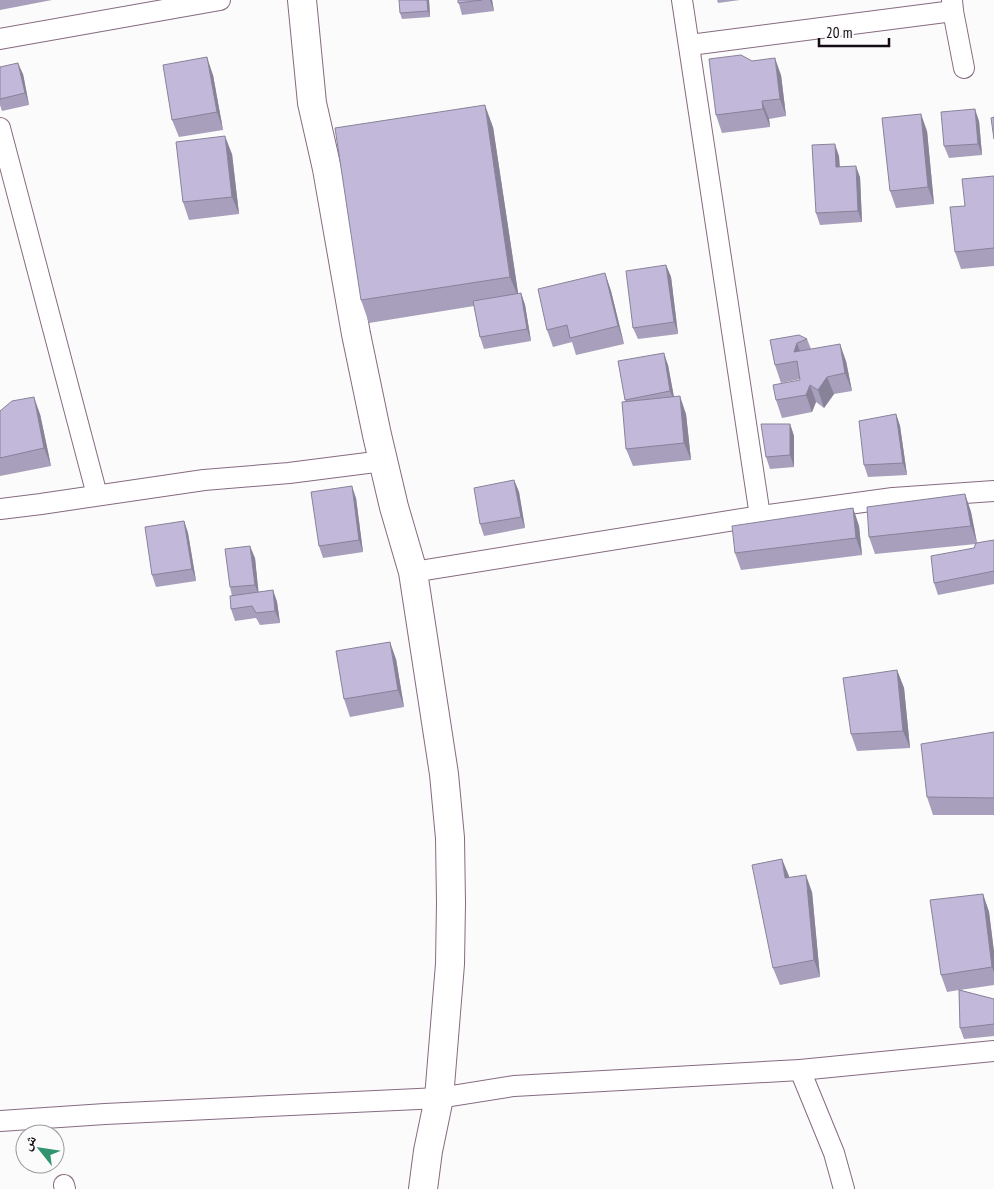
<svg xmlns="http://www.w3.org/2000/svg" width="994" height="1189" viewBox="0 0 994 1189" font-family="'PT Sans Narrow','Noto Naskh Arabic',sans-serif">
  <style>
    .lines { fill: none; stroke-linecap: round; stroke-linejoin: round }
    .street-casing { stroke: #856b81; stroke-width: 22 }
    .secondary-casing { stroke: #856b81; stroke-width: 30 }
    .street { stroke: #fff; stroke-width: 20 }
    .secondary { stroke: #fff; stroke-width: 28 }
    .wall { fill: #a79fbb }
    .shaded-wall { fill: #888299 }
    .building { fill: #c2b9da; stroke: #888299 }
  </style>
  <rect width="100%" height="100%" fill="#fbfbfb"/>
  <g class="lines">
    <defs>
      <g id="street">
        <path d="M682 0 760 516"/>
        <path d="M953 11 964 68"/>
        <path d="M0 39 220 0"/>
        <path d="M690 45 953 11 952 0"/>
        <path d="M0 128 97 495"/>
        <path d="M0 509 41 504 204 480 289 473 383 461"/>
        <path d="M413 572 760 516 893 498 994 491"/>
        <path d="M800 1070 834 1153 844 1189"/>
        <path d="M0 1121 105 1114 439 1098 514 1086 800 1070 994 1051"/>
        <path d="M64 1185 65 1189"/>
      </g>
      <path id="secondary" d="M302 0 312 103 327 169 356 334 377 435 394 507 413 572 444 774 450 838 451 903 450 964 439 1098 428 1151 423 1189"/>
    </defs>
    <use href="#street" class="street-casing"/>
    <use href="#secondary" class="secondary-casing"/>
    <use href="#street" class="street"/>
    <use href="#secondary" class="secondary"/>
  </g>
  <g class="wall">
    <path d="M0 0H52L0 10Z"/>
    <path d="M429 0 430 17 402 19 400 13Z"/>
    <path d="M458 0H492L494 11 462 15Z"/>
    <path d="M717 0H740L718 3Z"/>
    <path d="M0 67 23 74 29 105 2 111 0 105Z"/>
    <path d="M213 75 223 130 179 137 172 120Z"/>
    <path d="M781 75 786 116 769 119 770 127 722 133 716 115Z"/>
    <path d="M979 121 982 155 949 158 944 146Z"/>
    <path d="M493 127 518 293H521L525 305 531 341 484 349 480 337 474 306 369 323 361 300Z"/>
    <path d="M927 131 934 204 896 208 890 191Z"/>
    <path d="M232 154 239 214 189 220 183 202Z"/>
    <path d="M839 156 840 167 860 177 862 222 820 225 816 213Z"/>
    <path d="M994 176V266L961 269 955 252 965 206Z"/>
    <path d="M666 265 671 277 678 334 638 339 633 328Z"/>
    <path d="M605 273 611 291 624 344 576 355 572 342 553 347 547 330Z"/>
    <path d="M807 339 811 349 846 361 852 391 834 394 824 408 816 402 812 412 782 418 776 400 800 380V379L781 383 775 365 770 340Z"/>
    <path d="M668 365 674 397 686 414 691 460 633 466 626 449V402L625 400Z"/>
    <path d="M0 411 40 414 51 466 0 476Z"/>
    <path d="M896 414 900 426 907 475 868 477 864 465Z"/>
    <path d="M790 424 794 436V467L770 469 766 457Z"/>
    <path d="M514 480 519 492 525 528 484 536 480 524Z"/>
    <path d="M965 494 971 512 977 543 994 540V584L938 595 934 583 974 548 976 544 875 554 869 537Z"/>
    <path d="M356 498 363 552 323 558 319 546Z"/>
    <path d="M853 508 859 526 862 555 741 570 735 553Z"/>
    <path d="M184 521 188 533 196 581 156 587 152 575Z"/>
    <path d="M255 558 258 592 273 590 277 602 280 623 260 625 256 618 235 621 231 609 232 596 230 587Z"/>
    <path d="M396 659 404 707 350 717 344 699Z"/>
    <path d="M897 670 904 688 910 748 857 751 851 734Z"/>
    <path d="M994 732V815H933L927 797Z"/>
    <path d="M789 877 812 892 820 977 780 985 773 968Z"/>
    <path d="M983 894 989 912 994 952V985L960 990 994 999V1036L964 1039 960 1028 959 990 947 992 941 975Z"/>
  </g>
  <g class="shaded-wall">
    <path d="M427 0H429L430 17 428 11Z"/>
    <path d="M490 0H492L494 11Z"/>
    <path d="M207 57 213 75 223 130 217 112Z"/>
    <path d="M775 58 781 75 786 116 780 99Z"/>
    <path d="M18 63 23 74 29 105 25 93Z"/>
    <path d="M762 101 769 119 770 127 763 109Z"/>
    <path d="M485 105 493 127 519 299 510 277Z"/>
    <path d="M975 109 979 121 982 155 978 144Z"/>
    <path d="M921 114 927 131 934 204 928 187Z"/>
    <path d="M225 136 232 154 239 214 232 197Z"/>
    <path d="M835 144 839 156 840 179 836 167Z"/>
    <path d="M856 166 860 177 862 222 858 211Z"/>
    <path d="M666 265 671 277 678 334 674 322Z"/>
    <path d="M605 273 611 291 624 344 618 326Z"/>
    <path d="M521 293 525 305 531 341 527 329Z"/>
    <path d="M797 343 803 360 794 352Z"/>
    <path d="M840 344 846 361 852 391 845 373Z"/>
    <path d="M664 353 668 365 675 403 670 391Z"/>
    <path d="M827 377 834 394 824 408 818 390Z"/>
    <path d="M810 385 816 402 812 412 806 395Z"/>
    <path d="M680 396 686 414 691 460 684 443Z"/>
    <path d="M34 397 40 414 51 466 44 448Z"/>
    <path d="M896 414 900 426 907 475 903 463Z"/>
    <path d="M790 424 794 436V467L790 455Z"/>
    <path d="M514 480 519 492 525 528 521 517Z"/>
    <path d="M352 486 356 498 363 552 359 540Z"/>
    <path d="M965 494 971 512 977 543 971 526Z"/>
    <path d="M853 508 859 526 862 555 856 538Z"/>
    <path d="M184 521 188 533 196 581 192 569Z"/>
    <path d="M250 546 255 558 259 596 255 585Z"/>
    <path d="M273 590 277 602 280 623 275 611Z"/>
    <path d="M390 642 396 659 404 707 398 690Z"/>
    <path d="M897 670 904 688 910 748 903 731Z"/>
    <path d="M782 859 789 876 791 895 785 878Z"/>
    <path d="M806 875 812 892 820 977 814 960Z"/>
    <path d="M983 894 989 912 994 952V973L992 967Z"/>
  </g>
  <g class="building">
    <path d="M399 0H427L428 11 400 13Z"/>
    <path d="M458 0H482L458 3Z"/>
    <path d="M741 55 752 61 775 58 780 99 762 101 763 109 716 115 709 59Z"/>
    <path d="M207 57 217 112 172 120 163 65Z"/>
    <path d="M18 63 25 93 0 99V67Z"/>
    <path d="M485 105 510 277 361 300 335 128Z"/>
    <path d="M975 109 978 144 944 146 941 112Z"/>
    <path d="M921 114 928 187 890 191 882 118Z"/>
    <path d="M994 117V139L991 118Z"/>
    <path d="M225 136 232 197 183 202 176 142Z"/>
    <path d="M835 144 836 167 856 166 858 211 816 213 812 145Z"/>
    <path d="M994 176V248L955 252 950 207 965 206 962 179Z"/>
    <path d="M666 265 674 322 633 328 626 271Z"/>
    <path d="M605 273 618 326 570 338 567 325 547 330 538 289Z"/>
    <path d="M521 293 527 329 480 337 473 301Z"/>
    <path d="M799 335 807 339 797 343 794 352 840 344 845 373 827 377 818 390 810 385 806 395 776 400 773 385 800 380 797 361 775 365 770 340Z"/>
    <path d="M664 353 670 391 625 400 618 361Z"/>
    <path d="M680 396 684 443 626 449 622 402Z"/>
    <path d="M34 397 44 448 0 458V411L12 401Z"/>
    <path d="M896 414 903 463 864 465 859 421Z"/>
    <path d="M761 424H790V455L766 457Z"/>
    <path d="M514 480 521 517 480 524 474 488Z"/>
    <path d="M352 486 359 540 319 546 311 492Z"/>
    <path d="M965 494 971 526 869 537 867 507Z"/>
    <path d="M853 508 856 538 735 553 732 526Z"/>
    <path d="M184 521 192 569 152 575 145 527Z"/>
    <path d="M994 540V571L934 583 931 556 974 548 976 543Z"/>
    <path d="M250 546 255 585 230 587 225 549Z"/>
    <path d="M273 590 275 611 256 613 252 606 231 609 230 596Z"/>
    <path d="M390 642 398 690 344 699 336 651Z"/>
    <path d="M897 670 903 731 851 734 843 678Z"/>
    <path d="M994 732V798L927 797 921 744Z"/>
    <path d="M782 859 785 878 806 875 814 960 773 968 752 865Z"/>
    <path d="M983 894 992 967 941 975 930 900Z"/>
    <path d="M959 990 994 999V1024L960 1028Z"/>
  </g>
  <g transform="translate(40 1149) rotate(300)"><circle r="24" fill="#fbfbfb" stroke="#9e9b9e"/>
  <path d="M0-4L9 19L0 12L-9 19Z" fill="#31946f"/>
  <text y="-8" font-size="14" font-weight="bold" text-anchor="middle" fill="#130a12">ش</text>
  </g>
  <path d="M819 38v8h70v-8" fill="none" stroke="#130a12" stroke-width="2.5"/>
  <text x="826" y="38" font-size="15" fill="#130a12" stroke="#fbfbfb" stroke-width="4" paint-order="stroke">20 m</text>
</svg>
